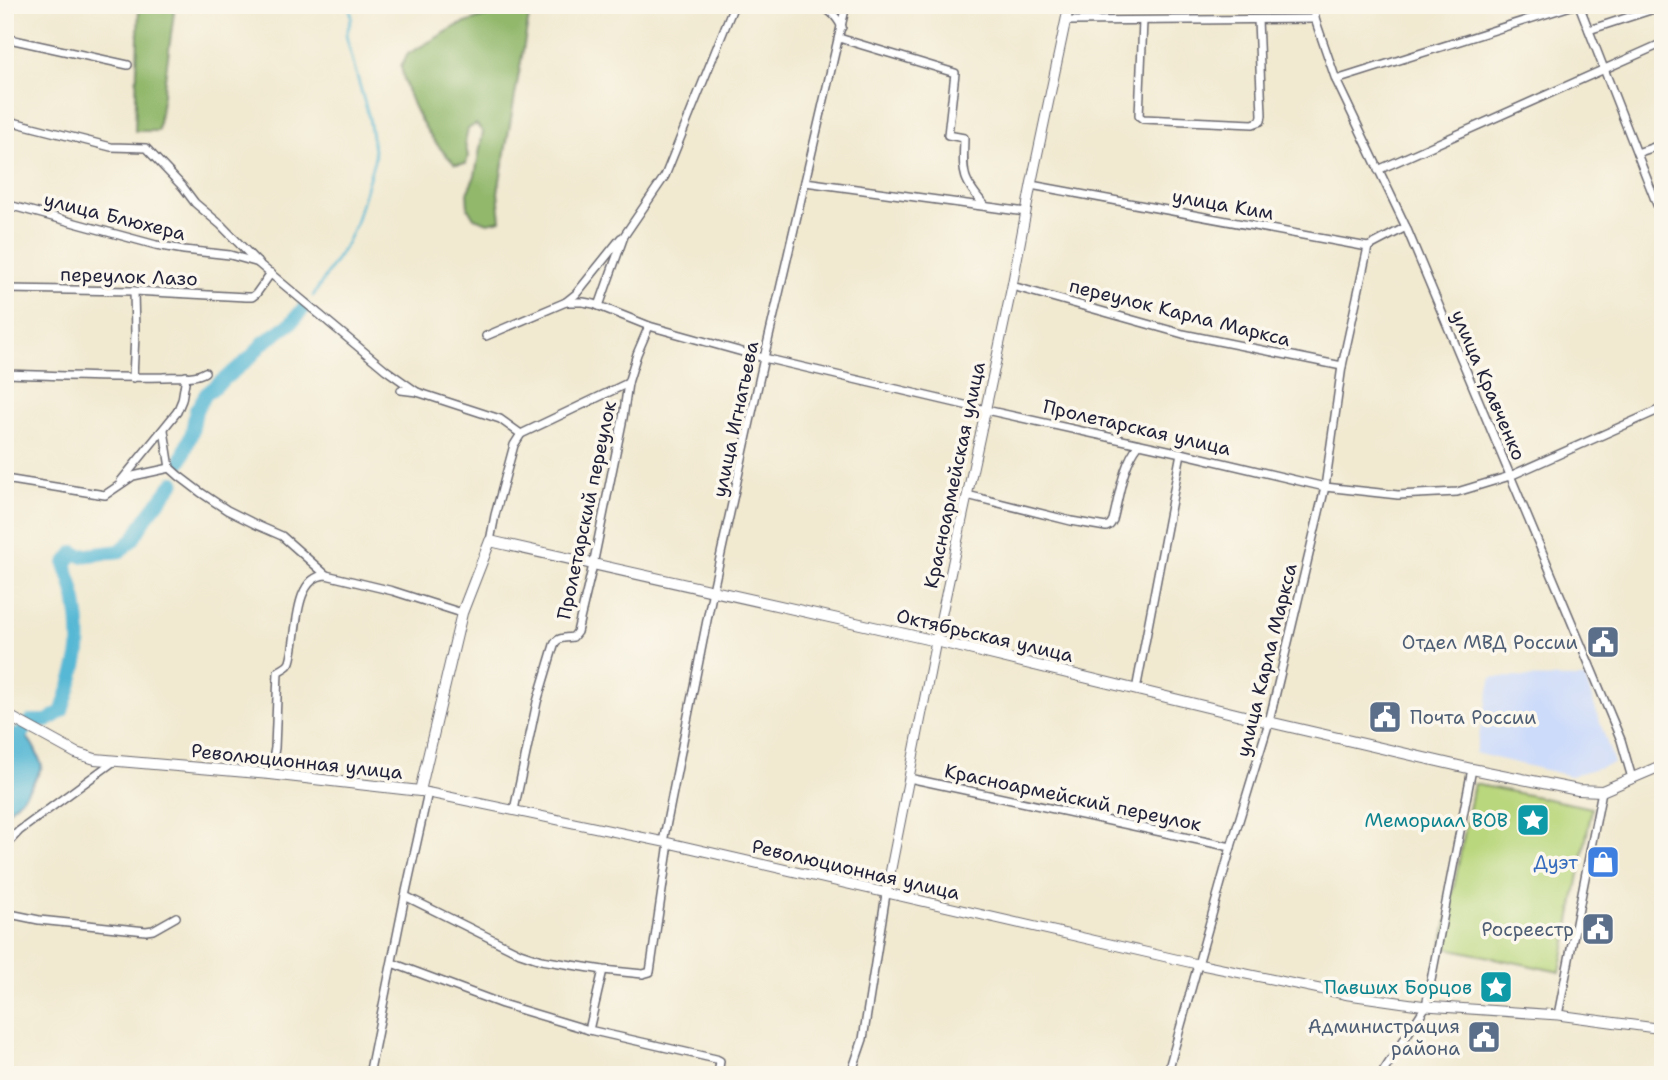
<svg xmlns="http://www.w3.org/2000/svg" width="1668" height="1080" viewBox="0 0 1668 1080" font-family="'Shantell Sans',sans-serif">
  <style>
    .built { fill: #cddbfa }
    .green { fill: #b9d77d; stroke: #6e7c5c; stroke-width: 2 }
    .forest { fill: #92b86c; stroke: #5a6d54; stroke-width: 2 }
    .water { fill: #56b8d4; stroke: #3c6d88; stroke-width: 2 }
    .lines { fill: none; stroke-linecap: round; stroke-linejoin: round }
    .stream { stroke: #56b8d4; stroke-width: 2.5 }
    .river { stroke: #56b8d4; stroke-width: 14 }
    .minor-casing { stroke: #6a686f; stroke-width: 10 }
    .tertiary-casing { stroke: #6a686f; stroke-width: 11 }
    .secondary-casing { stroke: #6a686f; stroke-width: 12 }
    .minor { stroke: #fff; stroke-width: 7 }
    .tertiary { stroke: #fff; stroke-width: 9 }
    .secondary { stroke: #fff; stroke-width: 10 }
    .labels { text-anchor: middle; stroke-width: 7; stroke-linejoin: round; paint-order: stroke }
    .street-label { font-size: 19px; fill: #22223b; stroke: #fbf7ec }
    .service-label { font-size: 19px; fill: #4e5e75; stroke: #fbf7ec; text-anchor: end }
    .culture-label { font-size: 19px; fill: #0d838f; stroke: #fbf7ec; text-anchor: end }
    .shop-label { font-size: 19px; fill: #366cbe; stroke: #fbf7ec; text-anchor: end }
  </style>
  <rect width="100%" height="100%" fill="#fbf7ec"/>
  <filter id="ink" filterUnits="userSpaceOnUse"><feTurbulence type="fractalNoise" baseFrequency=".0143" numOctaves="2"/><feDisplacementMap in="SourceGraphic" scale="14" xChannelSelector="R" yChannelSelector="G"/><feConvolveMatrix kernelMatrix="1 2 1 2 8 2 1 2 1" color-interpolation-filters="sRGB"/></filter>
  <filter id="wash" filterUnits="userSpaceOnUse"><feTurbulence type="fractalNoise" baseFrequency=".00686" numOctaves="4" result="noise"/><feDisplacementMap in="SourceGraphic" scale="28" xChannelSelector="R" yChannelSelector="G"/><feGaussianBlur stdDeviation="1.57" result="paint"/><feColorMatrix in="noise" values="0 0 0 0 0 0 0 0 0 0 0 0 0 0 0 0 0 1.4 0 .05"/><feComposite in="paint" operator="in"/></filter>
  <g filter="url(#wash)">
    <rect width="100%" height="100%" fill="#f1e9d0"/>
    <path class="built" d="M1492 677 1585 678 1614 763 1570 776 1475 753Z"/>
    <path class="green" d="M1474 784 1592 808 1560 972 1442 947Z"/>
    <g class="forest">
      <path d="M139 5H175L158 131H135Z"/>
      <path d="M518 5H531L498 192 501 220 488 223 474 218 468 208 467 193 475 176 483 132 476 124 468 129 465 143 468 156 466 164H455C427 137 408 104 401 66L408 54 457 26Z"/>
    </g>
    <path class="water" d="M5 725C29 735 33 741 42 766 33 785 23 800 5 813Z"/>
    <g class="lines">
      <path class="stream" d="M313 296 345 246 355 226 375 157 369 118 354 66 346 35 352 17 349 5"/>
      <g class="river">
        <path d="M181 461 192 432 196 410 206 394 250 358 263 343 290 324 304 308"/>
        <path d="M5 753C13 740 23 733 31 721H47L62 711C67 693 77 669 79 651 81 621 76 592 65 564L74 552 81 556 120 551 134 538 146 518 174 482"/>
      </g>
    </g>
  </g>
  <g filter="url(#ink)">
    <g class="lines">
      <defs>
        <g id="minor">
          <path d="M815 5C829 9 835 14 842 27"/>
          <path d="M1315 5V19L1336 80 1406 227 1621 740 1632 778"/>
          <path d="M1579 5 1663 220"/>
          <path d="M1067 21 1315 19"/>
          <path d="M1143 21 1139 116 1143 119 1253 124 1261 121 1262 115 1258 20"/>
          <path d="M1589 30 1663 6"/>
          <path d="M5 38 128 65"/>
          <path d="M839 38 955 73 948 135 964 138C963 174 961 178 985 206"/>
          <path d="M1336 80 1574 5"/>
          <path d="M5 120 111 147 146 148 183 187 195 203 221 225 259 264 386 370 417 392"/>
          <path d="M1637 153 1663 144"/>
          <path d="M1378 170 1663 43"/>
          <path d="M805 182 1026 212"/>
          <path d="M1031 185 1368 247 1406 227"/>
          <path d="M5 204 156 245 184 250 230 255 259 263"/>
          <path d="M1012 286 1183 334 1342 366"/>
          <path d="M5 289 134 291 246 297H252L256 294 271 273"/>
          <path d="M566 302H583L594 304 649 326 764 358 986 410 1181 453 1325 487 1398 495 1457 492 1510 476 1663 408"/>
          <path d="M599 306 624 236 665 176 734 5"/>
          <path d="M486 336 566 302 576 294 621 238"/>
          <path d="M5 374C58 376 110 378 163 377 176 376 194 379 205 372"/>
          <path d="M133 378 135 334 134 291"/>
          <path d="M401 390 417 392 500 419 521 434"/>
          <path d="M164 430 170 468 179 476 200 492 227 510 259 526 282 536 325 574"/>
          <path d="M5 479 105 495 133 476 170 468"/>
          <path d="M121 481 177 412 182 400 186 376"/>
          <path d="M967 495 1071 521 1106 527 1110 525 1113 520C1120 493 1122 466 1139 444"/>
          <path d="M490 541 495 515 514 445 521 434 628 383"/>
          <path d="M1136 690 1181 453"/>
          <path d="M270 774 275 748 278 672C282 668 288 668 290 662 298 638 292 577 326 575L393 591 462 613"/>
          <path d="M909 778 1231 847"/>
          <path d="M514 810 537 702 554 645C557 637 565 638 573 637L577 632 593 565 623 418 628 383 637 354 649 326"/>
          <path d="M663 842 713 590 764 358 846 5"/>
          <path d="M5 846 19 831 113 762"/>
          <path d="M405 896 520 953 541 960 603 970 643 974 650 972 669 843"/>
          <path d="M5 913 39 920 146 931 153 930 176 917"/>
          <path d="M392 963 502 1004 589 1030 716 1059 720 1061 718 1075"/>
          <path d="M1558 1015 1602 791"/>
          <path d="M589 1030 603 970"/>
          <path d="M369 1075 405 896 428 792"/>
          <path d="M848 1075 852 1071 863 1039 886 894"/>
          <path d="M1167 1075 1231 847 1269 722 1325 487 1342 366 1368 247"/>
          <path d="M1381 1075 1426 1006 1472 769"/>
        </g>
        <g id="tertiary">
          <path d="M420 791 669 843 1197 964 1349 995 1426 1006 1558 1015 1663 1029"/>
          <path d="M886 894 936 641 1012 286 1031 185 1069 5"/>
        </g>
        <path id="secondary" d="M5 714 76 753 95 759 270 774 420 791 462 613 490 541 936 641 1269 722 1472 769 1578 790 1602 791 1663 765"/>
      </defs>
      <use href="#minor" class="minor-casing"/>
      <use href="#tertiary" class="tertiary-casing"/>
      <use href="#secondary" class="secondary-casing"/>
      <use href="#minor" class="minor"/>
      <use href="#tertiary" class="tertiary"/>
      <use href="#secondary" class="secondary"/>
    </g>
  </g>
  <defs>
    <symbol id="civic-square" viewBox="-11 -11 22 22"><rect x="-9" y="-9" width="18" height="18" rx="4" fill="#5c6f8a" stroke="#fbf7ec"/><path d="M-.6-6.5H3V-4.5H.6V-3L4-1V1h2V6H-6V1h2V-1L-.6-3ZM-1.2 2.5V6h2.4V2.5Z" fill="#fff"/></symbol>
    <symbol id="sight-square" viewBox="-11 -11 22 22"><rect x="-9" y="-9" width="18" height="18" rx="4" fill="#0f9aa8" stroke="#fbf7ec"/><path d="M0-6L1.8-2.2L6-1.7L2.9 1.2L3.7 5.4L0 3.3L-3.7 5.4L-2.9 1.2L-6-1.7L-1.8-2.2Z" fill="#fff"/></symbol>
    <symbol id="shop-square" viewBox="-11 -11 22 22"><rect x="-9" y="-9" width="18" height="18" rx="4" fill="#3f7fe0" stroke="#fbf7ec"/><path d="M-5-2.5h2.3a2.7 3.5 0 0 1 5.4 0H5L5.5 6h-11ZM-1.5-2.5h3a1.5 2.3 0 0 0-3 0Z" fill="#fff"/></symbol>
  </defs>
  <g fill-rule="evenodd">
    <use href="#civic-square" x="1584" y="623" width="38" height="38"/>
    <use href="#civic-square" x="1366" y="698" width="38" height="38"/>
    <use href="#sight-square" x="1514" y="801" width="38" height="38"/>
    <use href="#shop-square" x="1584" y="843" width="38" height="38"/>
    <use href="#civic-square" x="1579" y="910" width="38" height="38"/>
    <use href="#sight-square" x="1477" y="968" width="38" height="38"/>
    <use href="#civic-square" x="1465" y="1018" width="38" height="38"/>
  </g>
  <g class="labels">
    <g class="street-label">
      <text transform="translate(1223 204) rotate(10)" y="7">улица Ким</text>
      <text transform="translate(115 216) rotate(14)" y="7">улица Блюхера</text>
      <text transform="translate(129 276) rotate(2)" y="7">переулок Лазо</text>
      <text transform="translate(1180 312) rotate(14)" y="7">переулок Карла Маркса</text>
      <text transform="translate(1489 385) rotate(67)" y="7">улица Кравченко</text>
      <text transform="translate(735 419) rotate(-78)" y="7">улица Игнатьева</text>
      <text transform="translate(1137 427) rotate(13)" y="7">Пролетарская улица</text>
      <text transform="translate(954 475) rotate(-78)" y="7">Красноармейская улица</text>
      <text transform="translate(586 510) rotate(-78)" y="7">Пролетарский переулок</text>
      <text transform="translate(985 635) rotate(13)" y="7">Октябрьская улица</text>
      <text transform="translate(1266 660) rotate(-76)" y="7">улица Карла Маркса</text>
      <text transform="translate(297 761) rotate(6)" y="7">Революционная улица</text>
      <text transform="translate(1073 797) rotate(12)" y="7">Красноармейский переулок</text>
      <text transform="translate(856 869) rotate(13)" y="7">Революционная улица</text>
    </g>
    <g class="service-label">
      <text x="1578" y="649">Отдел МВД России</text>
      <text x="1410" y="724" text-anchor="start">Почта России</text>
      <text x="1574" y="936">Росреестр</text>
      <text x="1460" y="1033">Администрация<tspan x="1460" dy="22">района</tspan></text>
    </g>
    <g class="culture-label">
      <text x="1508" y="827">Мемориал ВОВ</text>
      <text x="1472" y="994">Павших Борцов</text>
    </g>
    <g class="shop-label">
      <text x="1578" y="869">Дуэт</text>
    </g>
  </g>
  <rect width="1668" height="1080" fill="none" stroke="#fbf7ec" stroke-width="28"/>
</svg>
